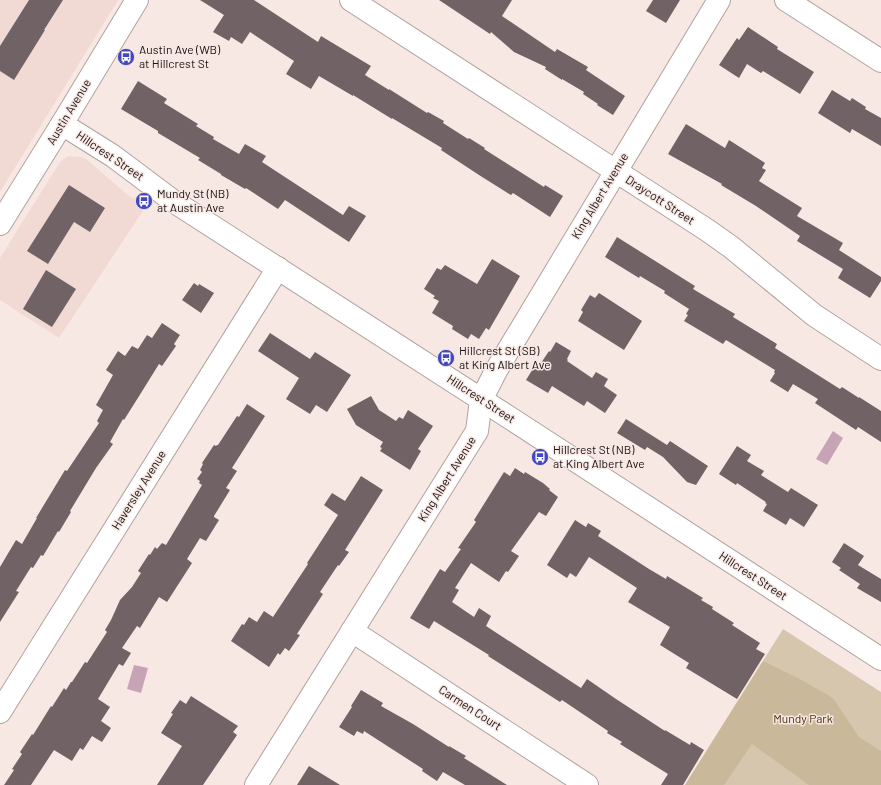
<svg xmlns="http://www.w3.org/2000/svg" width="881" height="785" viewBox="0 0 881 785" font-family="Barlow,sans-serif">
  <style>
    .built { fill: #f2dad4 }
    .green { fill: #d6c6ad }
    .forest { fill: #cab89a }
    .water { fill: #c6a4b5 }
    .building { fill: #716365 }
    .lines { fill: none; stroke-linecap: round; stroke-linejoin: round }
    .minor-casing { stroke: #b0a29e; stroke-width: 24 }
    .major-casing { stroke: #b0a29e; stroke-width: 24 }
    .minor { stroke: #fff; stroke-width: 22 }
    .major { stroke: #fff; stroke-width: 22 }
    .labels { text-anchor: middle; stroke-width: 3; stroke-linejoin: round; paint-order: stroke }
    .poi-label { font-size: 12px; fill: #191413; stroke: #f8e8e4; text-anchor: start }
    .street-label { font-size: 12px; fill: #191413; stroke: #f8e8e4 }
    .park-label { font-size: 12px; fill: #46320a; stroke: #f8e8e4 }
  </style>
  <rect width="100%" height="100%" fill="#f8e8e4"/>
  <g class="built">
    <path d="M0 0H118L0 192Z"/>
    <path d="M68 156 81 157 86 159 129 196 146 206 59 338 0 300V258L60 162 65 158Z"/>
  </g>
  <path class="green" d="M783 629 881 692V785H685Z"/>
  <path class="forest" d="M763 661 798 678 833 698 859 737 881 751V785H809L752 744 724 785H685Z"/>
  <g class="water">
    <path d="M833 431 843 438 827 465 816 459Z"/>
    <path d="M134 665 148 668 141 693 127 689Z"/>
  </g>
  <g class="building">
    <path d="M29 0H63L44 30H45L14 80 0 71V46Z"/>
    <path d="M200 0H254L318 42 321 36 371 66 365 75 389 90V89L427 113 428 112 444 121 443 123 468 139 469 138 485 148 484 149 544 187 545 185 563 196 550 217 513 193 511 195 479 175 441 150 442 148 392 118V119L353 95V96L319 76 311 89 286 74 294 61 250 32 242 44 231 37 229 41 213 32 224 15Z"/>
    <path d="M439 0H512L502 16 555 52 557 49 588 67 586 70 625 96 613 115 597 105 598 104 583 94 584 92 562 79V80L545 69 546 67 514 52 491 32 490 34Z"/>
    <path d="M653 0H680L666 23 646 11Z"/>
    <path d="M748 27 778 47 777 49 814 72 800 94 763 71 761 73 747 64 739 78 719 65 737 38 739 40Z"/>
    <path d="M138 81 167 99 164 103 198 124 196 126 214 137 213 139 239 154 245 144 266 156 262 162 343 215 349 206 366 216 349 242 285 200 278 209 246 188 245 189 221 175V174L198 160 200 158 158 133V131L121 109Z"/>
    <path d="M832 90 850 101 852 98 866 107 865 109 881 118V146L852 129 850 133 818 113Z"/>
    <path d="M686 124 725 148 729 140 765 163 762 168 766 170 759 181 802 208 797 216 843 243 839 250 881 277V281L870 298 838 278 843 269 797 241 800 236 756 206 721 185 722 184 668 154Z"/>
    <path d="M69 185 105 208 90 232 74 222 48 264 27 251Z"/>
    <path d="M617 237 695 286 693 289 735 314 733 317 777 344 775 348 840 389 842 387 859 398V397L881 411V442L858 427 856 430 815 403 818 399 793 384 788 392 770 381 775 373 774 372 775 370 726 340 723 344 684 321 688 315 686 314 689 309 664 293 665 291 640 276 639 278 605 257Z"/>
    <path d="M492 259 520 276 489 330 486 328 479 339 471 334 468 339 452 329 453 326 432 313 439 301 433 298 435 296 424 289 437 268 441 270 445 265 477 284Z"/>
    <path d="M46 270 76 289 52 327 23 309Z"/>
    <path d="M194 283 198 286 199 284 214 293 201 313 182 300Z"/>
    <path d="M599 293 642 321 624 350 578 321 583 312 581 310 590 295 595 298Z"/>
    <path d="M162 323 180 335 174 344 176 346 162 366 159 364 141 393 124 420 123 419 110 442 113 444 96 468 70 511 71 512 59 532 58 531 43 556 41 555 33 568 31 567 16 591 19 592 0 622V567L16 540 22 544 37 518H36L65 470 67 471 99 423 97 421 103 410 96 405 113 375 106 370 118 351 125 356 132 346 138 349 147 335 152 338Z"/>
    <path d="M270 333 310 359 315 352 351 375 327 412 316 405 310 414 286 399 299 378 258 351Z"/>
    <path d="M556 342 571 351 567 359 568 360 567 361 592 378 596 372 608 379 604 386 617 395 605 413 587 401 584 406 552 386 548 393 526 380 536 364 539 366 549 351 550 352Z"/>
    <path d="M371 396 379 410 396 421 399 417 403 419 408 410 433 426 418 449 421 451 410 470 380 451 382 448 380 447 383 442 356 425 347 409Z"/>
    <path d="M247 404 265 416 232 468 237 471 226 488 230 490 214 516V517L219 520 206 541 200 538 187 559 192 563 167 602 159 597 140 628 137 626 122 648 131 653 123 666 119 664 98 699 110 707 101 721 111 728 102 742 92 736 83 750 80 748 72 761 54 750 31 785H4L14 770 12 769 22 754 20 752 32 734 33 735 51 706 52 707 64 688 66 690 71 682H72L85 662 87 663 107 632 105 630 111 620 120 600 132 587 141 573 138 571 149 554 150 555 155 547 157 549 162 543 166 545 202 485 199 483 200 481 197 479 202 472 200 470 203 464 202 463 214 445 216 446 217 445H218L237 416 239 417Z"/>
    <path d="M626 419 667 445 670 441 708 466 696 485 687 482 663 457 647 447 645 450 617 433Z"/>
    <path d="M737 446 751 455 747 461 764 471 761 475 788 492 791 488 818 505 804 527 790 518 786 525 763 511 767 504 765 503 766 502 737 483 736 485 719 474Z"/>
    <path d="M515 468 524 474 525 472 543 483 550 489 549 490 558 497 546 516 539 512 511 551 519 556 508 572 506 571 499 582 471 563 455 588 459 590 452 602 474 617 479 608 491 616 486 626 581 688 587 679 616 699 665 731V730L690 745 691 742 704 750 683 785H661L668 774 620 744 622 742 607 733 608 731 562 700 560 702 488 656 489 655 434 621 429 629 410 618 440 569 445 572 461 549 458 548 476 522 474 520 504 472 510 476Z"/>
    <path d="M361 476 383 490 345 550 349 552 339 566 338 565 320 592 323 594 297 634 300 635 289 651 285 648 280 655 278 653 269 667 231 641 242 624 244 625 249 617 257 622 264 611 273 617 308 564 307 563 338 515 324 505 332 493 345 501Z"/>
    <path d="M575 520 586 527 588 523 601 531 598 536 649 569 666 579 667 576 703 598 701 600 713 607 712 609 734 623 732 625 760 643 756 649 765 654 737 699 686 668 689 663 660 645 670 627 628 602 637 588 589 557 576 577 570 573 567 578 547 565Z"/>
    <path d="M844 543 864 556 858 565 881 579V602L857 588 860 584 839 570 841 568 832 562Z"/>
    <path d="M361 690 383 703 381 706 413 724 449 747V746L466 756 464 758 507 785H465L443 772 437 781 422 771 423 769 364 731 363 734 357 731 354 736 339 727 352 707 351 706Z"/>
    <path d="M191 696 238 726 233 732 237 735 203 785H157L182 746 161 733 173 714 171 713 180 700 186 704Z"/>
    <path d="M309 766 340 785H297Z"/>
  </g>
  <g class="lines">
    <defs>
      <g id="minor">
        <path d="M351 0 707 230 731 247 814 315 881 359"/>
        <path d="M786 0 881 61"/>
        <path d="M62 124 113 156 173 201 510 418 881 659"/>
        <path d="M352 631 587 785"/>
        <path d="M0 712 278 268"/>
        <path d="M256 785 477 431 481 400 497 369 719 0"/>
      </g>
      <path id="major" d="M0 224 62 124 137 0"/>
    </defs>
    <use href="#minor" class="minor-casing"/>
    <use href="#major" class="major-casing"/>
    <use href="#minor" class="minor"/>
    <use href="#major" class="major"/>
  </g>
  <defs>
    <symbol id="bus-disc" viewBox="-11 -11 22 22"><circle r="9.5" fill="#4348bc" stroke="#f8e8e4"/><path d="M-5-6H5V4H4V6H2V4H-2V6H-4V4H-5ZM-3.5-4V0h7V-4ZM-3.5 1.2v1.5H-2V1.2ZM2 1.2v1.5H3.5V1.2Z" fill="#fff"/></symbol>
  </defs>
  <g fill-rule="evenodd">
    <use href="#bus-disc" x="116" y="47" width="20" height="20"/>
    <use href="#bus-disc" x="134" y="191" width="20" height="20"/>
    <use href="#bus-disc" x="436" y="348" width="20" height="20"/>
    <use href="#bus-disc" x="530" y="447" width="20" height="20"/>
  </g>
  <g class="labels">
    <g class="poi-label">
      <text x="139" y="54">Austin Ave (WB)<tspan x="139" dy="14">at Hillcrest St</tspan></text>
      <text x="157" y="198">Mundy St (NB)<tspan x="157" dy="14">at Austin Ave</tspan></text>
      <text x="459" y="355">Hillcrest St (SB)<tspan x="459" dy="14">at King Albert Ave</tspan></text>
      <text x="553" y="454">Hillcrest St (NB)<tspan x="553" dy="14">at King Albert Ave</tspan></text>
    </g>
    <g class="street-label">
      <text transform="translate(69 112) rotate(-59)" y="4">Austin Avenue</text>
      <text transform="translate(110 156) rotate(34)" y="4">Hillcrest Street</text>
      <text transform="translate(600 196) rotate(-59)" y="4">King Albert Avenue</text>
      <text transform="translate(660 200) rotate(33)" y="4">Draycott Street</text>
      <text transform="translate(481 399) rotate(33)" y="4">Hillcrest Street</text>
      <text transform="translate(447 479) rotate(-58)" y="4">King Albert Avenue</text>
      <text transform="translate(139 490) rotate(-58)" y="4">Haversley Avenue</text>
      <text transform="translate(753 576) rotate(33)" y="4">Hillcrest Street</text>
      <text transform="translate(470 708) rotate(33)" y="4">Carmen Court</text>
    </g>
    <g class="park-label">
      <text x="803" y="723">Mundy Park</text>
    </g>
  </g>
</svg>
